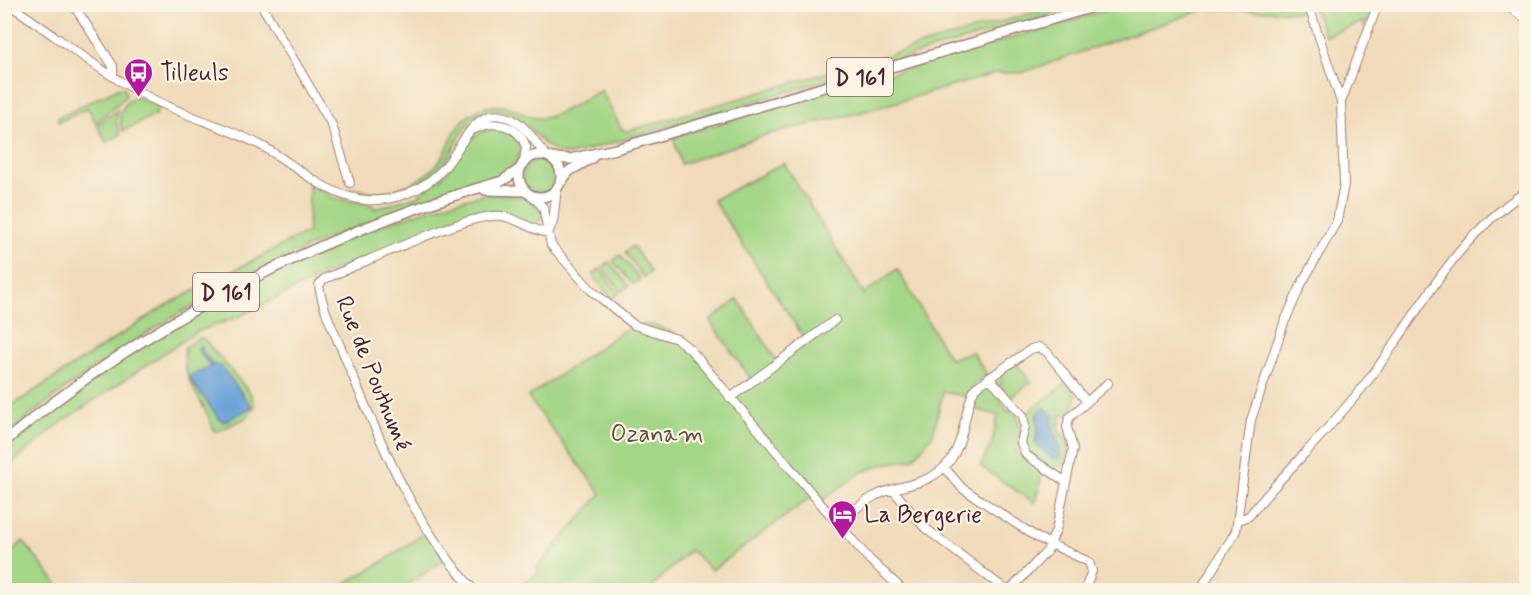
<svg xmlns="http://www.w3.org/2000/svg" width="1531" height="595" font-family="Mynerve,sans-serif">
  <rect width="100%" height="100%" fill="#fcf5e5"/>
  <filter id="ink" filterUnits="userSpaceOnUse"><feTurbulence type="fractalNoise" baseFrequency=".0167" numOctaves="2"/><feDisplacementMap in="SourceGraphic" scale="12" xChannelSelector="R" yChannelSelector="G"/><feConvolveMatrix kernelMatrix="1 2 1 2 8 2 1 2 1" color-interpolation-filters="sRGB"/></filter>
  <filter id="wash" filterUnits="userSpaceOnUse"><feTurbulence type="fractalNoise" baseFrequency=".008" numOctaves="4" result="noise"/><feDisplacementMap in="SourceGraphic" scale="24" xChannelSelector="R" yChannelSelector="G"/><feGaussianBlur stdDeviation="1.35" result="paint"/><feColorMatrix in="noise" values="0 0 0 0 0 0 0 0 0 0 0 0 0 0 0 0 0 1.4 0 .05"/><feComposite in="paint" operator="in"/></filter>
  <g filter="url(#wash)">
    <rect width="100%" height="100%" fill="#f1dbba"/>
    <path fill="#a4d787" stroke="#777b59" stroke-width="1.5" d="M1059 5H1084L570 155C532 153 529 103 489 112 464 118 460 140 447 159 425 191 384 201 348 193L351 189C363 189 376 194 388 192 407 189 432 174 442 158 453 139 455 121 477 111 513 95 520 121 543 118 559 116 586 98 601 90L622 130 628 131Z
      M1303 5 1306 12 1205 9 1021 73H997L866 111 769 134 681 164 673 137 1125 5Z
      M1312 5H1374L1365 27 1363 22 1325 36Z
      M120 87 125 88 126 96 96 123 88 108 59 122 57 118Z
      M135 97 156 105 158 109 156 114 123 131C117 117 121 104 135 97Z
      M118 110 116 121 120 135 106 142 97 125Z
      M499 129 513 134 522 149 510 171 499 178C314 231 154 313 5 436V410L165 306 308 232 309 183 333 198 373 205 374 209 420 195V193C430 187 439 181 447 172 463 152 469 128 499 129Z
      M523 176a17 17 0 1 1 34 0a17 17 0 1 1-34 0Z
      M784 163 864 294 897 269 950 359 972 352 987 374 975 383 968 397 943 392 933 434 913 459 884 464 862 472 822 500 810 498 712 570 690 550 649 590H515L539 573 537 568 601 494 528 397 629 327C675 313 706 364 731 394L751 379 710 321 738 299 776 360 805 339 713 200Z
      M485 194C505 194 538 193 542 218L533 225 498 213 469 217 323 275 238 317 196 332 62 422 5 469V449C137 336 315 234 485 194Z
      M633 246 651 272 643 277 625 252Z
      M620 255 640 279 633 284 613 261Z
      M609 262 629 286 622 291 602 268Z
      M599 269 619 293 612 299 593 275Z
      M203 338 250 393 255 406 246 418 218 431H214C206 401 179 380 185 347L197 339Z
      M1016 363 1031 382 1010 398 1000 386 1001 373Z
      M1066 383 1076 395 1074 407 1059 418 1061 423 1057 425 1061 436 1065 435 1068 446 1065 463 1052 469C1022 449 1024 451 1025 415Z
      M982 387 994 388 1002 398 1001 403 1009 412 1012 409C1025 424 1020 435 1016 452L1043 471 1035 503 980 466 992 443 998 415 973 409 976 393Z
      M426 532 445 559 399 590H334L384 561Z
      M23 541 62 590H5V558Z"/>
    <path fill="#6ba2d9" stroke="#5a6082" stroke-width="1.5" d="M201 345V350L213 365 221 366 252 407 224 422 220 420 190 379V376L211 367 197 349Z
      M1045 407 1053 417C1049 430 1062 443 1060 457L1054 460 1035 443 1038 427 1036 415Z"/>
  </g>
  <g filter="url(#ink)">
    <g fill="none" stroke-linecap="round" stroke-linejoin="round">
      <defs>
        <path id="minor" d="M8 4C53 33 94 68 141 93 179 115 223 125 262 146 295 164 326 197 366 200 394 202 424 190 443 169 464 147 476 97 517 122 530 130 536 146 547 156
          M73 4 113 66V76
          M261 4 332 125 350 183
          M1308 4 1341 102
          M1506 4 1526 19
          M475 129C494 119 519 125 526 147L524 162
          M531 195 543 207 551 245 591 290 634 325 677 339 690 349 819 502 870 560 903 590
          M548 233 553 222 557 188
          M989 377 1023 416 1025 426 1021 443 1026 455 1066 482
          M730 398 835 320
          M944 467 962 488 1038 538 1089 562 1092 571 1085 589
          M893 490 925 528 1006 590
          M1239 520 1249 516C1288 468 1335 425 1372 375 1425 305 1450 243 1526 191
          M838 524C849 515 862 502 875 496 901 483 929 487 949 462 966 440 963 411 975 388L1031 349 1039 347 1047 352 1087 402
          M474 590C415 527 382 446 349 367 339 341 323 313 319 285L324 279C360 265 469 212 501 216 517 218 531 230 548 233
          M1010 590 1047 551 1056 530 1073 449 1067 427 1069 418 1108 383
          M1200 590 1236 531 1251 420 1284 323 1302 283 1337 221 1344 184 1341 102 1378 4"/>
        <path id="major" d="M519 176a21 21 0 1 1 42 0a21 21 0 1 1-42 0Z
          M551 158 570 159 616 149 1103 4
          M561 182 569 171 592 158
          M485 190 526 191
          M4 442C149 320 321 233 502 181L520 169"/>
      </defs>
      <use href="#minor" stroke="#9e7d72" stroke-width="10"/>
      <use href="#major" stroke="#9e7d72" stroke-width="12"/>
      <use href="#minor" stroke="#fff" stroke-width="8"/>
      <use href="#major" stroke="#fff" stroke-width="9"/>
    </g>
  </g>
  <defs>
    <symbol id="bus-pin" viewBox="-11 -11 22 30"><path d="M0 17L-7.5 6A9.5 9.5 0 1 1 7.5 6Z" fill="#b5179e" stroke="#fcf5e5"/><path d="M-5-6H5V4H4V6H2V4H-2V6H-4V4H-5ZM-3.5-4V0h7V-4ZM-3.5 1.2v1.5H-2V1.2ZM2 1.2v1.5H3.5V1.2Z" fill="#fff"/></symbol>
    <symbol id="hotel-pin" viewBox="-11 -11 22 30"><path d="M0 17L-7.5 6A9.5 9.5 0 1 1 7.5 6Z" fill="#b5179e" stroke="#fcf5e5"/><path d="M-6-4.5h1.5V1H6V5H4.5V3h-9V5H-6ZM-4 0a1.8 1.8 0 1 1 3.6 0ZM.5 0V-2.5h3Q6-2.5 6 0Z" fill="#fff"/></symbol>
  </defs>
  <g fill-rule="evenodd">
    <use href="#bus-pin" x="122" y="56" width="33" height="45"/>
    <use href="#hotel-pin" x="826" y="498" width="33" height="45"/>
  </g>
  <g text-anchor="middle" stroke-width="4.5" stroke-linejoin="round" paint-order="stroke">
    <g fill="#fcf5e5" stroke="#7f5f63" stroke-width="1.5">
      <rect x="827" y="58" width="66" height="38" rx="4.5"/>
      <rect x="193" y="273" width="66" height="38" rx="4.5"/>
    </g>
    <g font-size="22" font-weight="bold" fill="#4a1f2b">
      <text x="860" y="85">D 161</text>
      <text x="226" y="300">D 161</text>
    </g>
    <g font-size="24" fill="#4a1f2b" stroke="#fcf5e5" text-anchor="start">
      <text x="160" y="80">Tilleuls</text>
      <text x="864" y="522">La Bergerie</text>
    </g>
    <g font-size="24" fill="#4a1f2b" stroke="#fcf5e5">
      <text transform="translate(374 373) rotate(68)" y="8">Rue de Pouthumé</text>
    </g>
    <g font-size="24" fill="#604d42" stroke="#fcf5e5">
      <text x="657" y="441">Ozanam</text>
    </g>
  </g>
  <rect width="1531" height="595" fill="none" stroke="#fcf5e5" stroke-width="24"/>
</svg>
